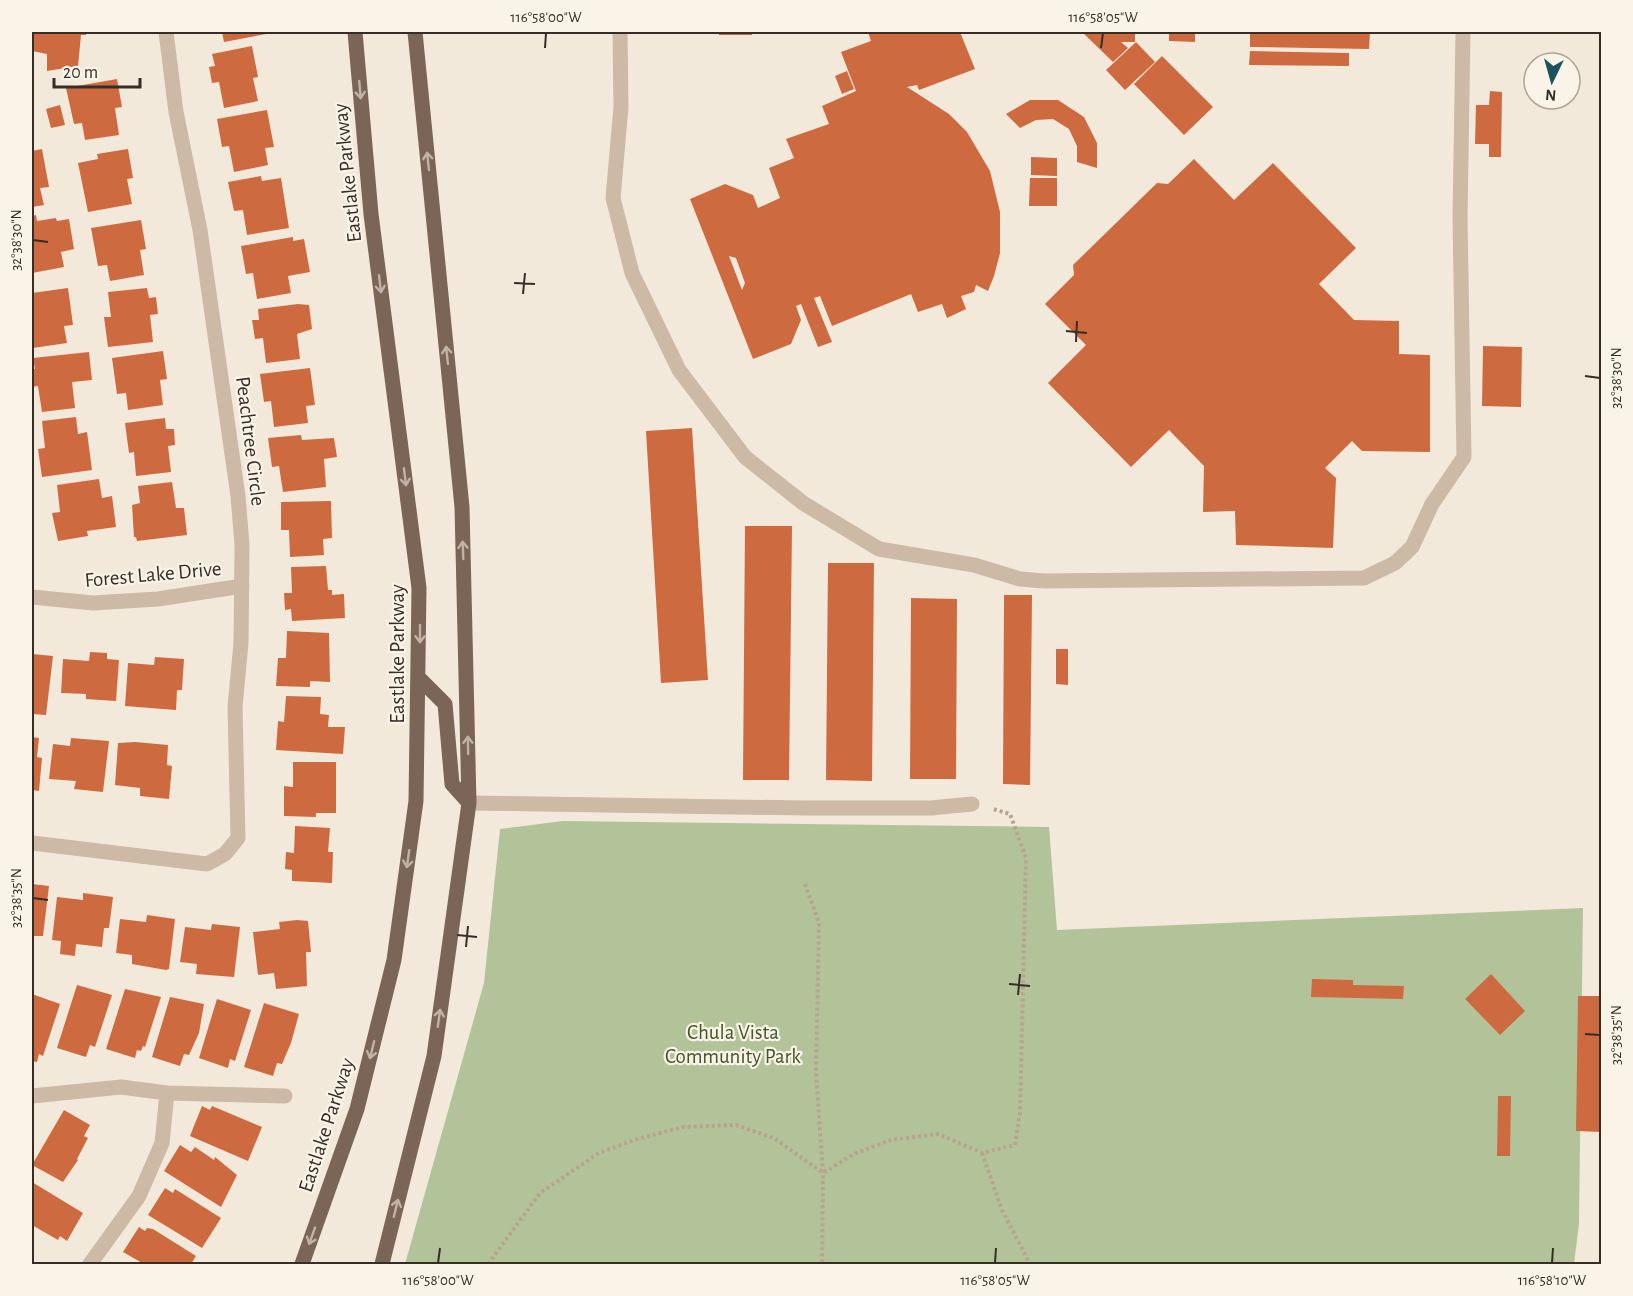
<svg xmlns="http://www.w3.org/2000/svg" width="1633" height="1296" font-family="'Alegreya Sans',sans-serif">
  <rect width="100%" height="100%" fill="#f3e9da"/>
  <path fill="#b2c399" d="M563 821 1049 827 1057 930 1583 908 1579 1224 1574 1264H405L484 983 500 829Z"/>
  <path fill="#cd6a3f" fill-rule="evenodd" d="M32 32H86V35H81L78 66 47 71V54L32 51Z
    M222 32H266V34L224 42Z
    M719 32H752V35H719Z
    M868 32H960L975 69 919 90 917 85 907 87 949 114 967 132 990 171 1000 212V253L994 276 988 291 976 285 974 292 961 296 966 309 947 318 942 304 918 312 911 294 832 326 820 296 814 298 832 342 818 347 801 304 796 306 801 320 791 344 753 359 690 199 725 184 753 195 758 208 780 198 769 168 794 158 786 139 829 124 822 106 856 91 841 52 871 41ZM729 256 736 258 745 283 742 290Z
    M1082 32H1135V42H1121L1128 48 1113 62Z
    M1169 32H1195V42L1169 41Z
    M1250 32H1370L1369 49 1250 47Z
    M1136 42 1155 62 1125 90 1106 70Z
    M252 46 258 77 253 78 258 101 224 108 219 82 212 83 209 67 215 66 212 54Z
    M1250 51 1349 53V66L1249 65Z
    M1162 56 1213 107 1184 135 1134 84Z
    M847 71 854 89 842 94 835 76Z
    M117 79 122 107 115 108 119 135 85 140 82 123 74 124 66 88Z
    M1490 91 1502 92 1501 157H1489V144H1475L1476 105H1489Z
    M1030 100H1058L1084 117 1097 143V168L1077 162V146L1069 129 1053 119 1036 120 1020 128 1006 114Z
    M60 105 65 125 51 128 46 109Z
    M267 110 274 147 265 148 268 165 234 172 229 146 222 147 217 119Z
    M42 149 49 187 40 188 44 205 32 207V151Z
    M128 149 133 178 127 179 132 204 88 212 78 163 98 159 97 154Z
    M1031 157 1057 158V176L1031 175Z
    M1194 159 1234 200 1273 163 1356 248 1319 284 1354 320 1399 321V354L1430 355V452L1362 451 1352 441 1325 468 1336 478 1333 548 1236 545 1235 511 1203 512 1204 466 1169 430 1131 467 1048 383 1086 345 1045 304 1074 275 1073 265 1157 183 1168 184Z
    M261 176 262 181 281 178 289 228 247 235 243 210 234 211 228 182Z
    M1030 178H1057V206H1029Z
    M36 215 37 221 56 218 57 221 69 219 74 249 61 252 64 267 32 273V216Z
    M141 220 146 249 140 250 144 275 110 281 107 265 98 266 91 228Z
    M293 237V241L304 239 310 272 288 276 291 293 257 299 253 273 246 274 241 246Z
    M68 288 73 325 64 326 67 343 33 348 32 293Z
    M147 288 149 298 156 297 158 314 150 315 153 342 108 347 104 317H111L108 292Z
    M298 304 309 305 312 329 297 334 300 359 266 363 263 338 255 339 252 320H259L258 309Z
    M1483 346 1522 347 1521 407 1482 406Z
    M163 351 167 379 160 380 163 405 128 410 126 393 117 394 112 358Z
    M89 352 92 380 72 382 75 408 42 412 38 386 32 387V370L35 369 33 358Z
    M310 368 315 405 306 406 308 423 274 427 271 401 264 402 260 374Z
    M76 417 78 434 87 432 92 470 42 477 38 449 45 448 42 421Z
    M165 418 166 429H174L175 445 168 446 171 472 136 476 134 452 129 453 125 423Z
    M692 428 708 680 661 683 646 431Z
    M301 435 302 440 334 438 337 457 324 459 326 487 283 492 279 466 272 467 268 438Z
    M99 479 102 498 112 496 116 527 87 531 88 536 58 541 52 513 60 512 57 485Z
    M172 482 176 508H184L187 535 137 541 136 537H134L132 505 140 503 138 486Z
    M331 501 332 538 323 539 324 555 290 557 289 530H281V502Z
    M745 526H792L789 780H743Z
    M828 563H874L872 781 826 780Z
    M326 566 328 590H332V595L344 594 345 618 292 621 291 609 285 610 284 593H292L291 567Z
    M1004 595H1032L1030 785 1003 784Z
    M911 598 957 599 956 779H910Z
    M287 631 329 633 330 682 310 681V687L276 686 278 658H286Z
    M1056 649H1068V685L1056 684Z
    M90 652 107 653V659L119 660 116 701 86 699V694L61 693 63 659 89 661Z
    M32 654 53 656 46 715 32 714Z
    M155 657 184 659 182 690H177L176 710 125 706 128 663 154 665Z
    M286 696 321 697 320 714 329 715 328 727H345L343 754 276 750 278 721 284 722Z
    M32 737 39 738 37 757 42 758 39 791 32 790Z
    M71 738 109 741 103 792 74 789 76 781 49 779 53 744 70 746Z
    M135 742 168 745 167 765 172 766 169 799 140 796V788L115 785 118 743Z
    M293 762H336V813H316V817L284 816V786L293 787Z
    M295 826 330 828 328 852H333L332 883 292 881V870L285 869 286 852 294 853Z
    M32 884 49 886 43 936H32Z
    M83 893 113 897 109 928H104L102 947 76 944 75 956 60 954 61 941 52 940 57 897 83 900Z
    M147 915 175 919 169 969 166 970 132 964V955L116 953 120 919 146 922Z
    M297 920 308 921 311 952H306L307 986 276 989 274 973 258 975 253 932 280 929 279 922Z
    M212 924 240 927 234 977 196 974 197 964 180 962 185 927 211 930Z
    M1491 974 1525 1011 1500 1035 1465 999Z
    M1312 979 1353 980V985L1404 986 1403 999 1311 997Z
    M77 985 112 995 95 1047 90 1045 86 1057 57 1048Z
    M125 989 161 997 145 1047 143 1046 141 1051 137 1050 135 1058 106 1049Z
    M32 994 60 1004 43 1056 39 1054 37 1062 32 1061Z
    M1578 996H1602V1132L1576 1131Z
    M170 997 204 1004 199 1033 189 1055 184 1054 180 1066 152 1057Z
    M217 999 251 1010 235 1061 230 1059 228 1068 199 1058Z
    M264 1003 299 1014 291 1043 282 1064 277 1063 273 1076 244 1067Z
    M1498 1096H1511L1510 1156H1497Z
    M202 1106 210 1110 212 1106 262 1127 248 1161 190 1136Z
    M64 1110 90 1125 84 1136 88 1138 77 1159 78 1160 63 1182 32 1165Z
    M180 1145 191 1152 195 1147 214 1160 215 1157 237 1175 221 1207 164 1171Z
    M32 1182 83 1213 67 1241 60 1236 58 1240 32 1225Z
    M165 1188 173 1193 175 1189 221 1218 202 1248 148 1215Z
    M139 1227 145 1231 147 1228 153 1229 196 1256 191 1264H144L123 1252Z"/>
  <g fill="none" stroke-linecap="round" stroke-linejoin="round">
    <path stroke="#b8a390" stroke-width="4" stroke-dasharray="3 3" stroke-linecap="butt" d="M805 884 819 923 816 1071 823 1173 822 1264
      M982 1153 1002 1210 1030 1264
      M488 1264 540 1193 599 1153 634 1140 683 1127 736 1125 774 1138 823 1173 854 1154 891 1140 938 1134 982 1153 1015 1145 1020 1113 1026 858 1010 814 993 809"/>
    <path stroke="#ccb9a6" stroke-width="15" d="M620 32 621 107 613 198 632 273 679 370 745 457 803 503 879 549 974 565 1020 579 1044 581 1364 578 1395 563 1412 547 1432 504 1464 457 1460 218 1463 32
      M32 597 93 603 158 599 242 586
      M469 803 806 808H931L972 804
      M32 843 207 864 225 854 238 838 235 707 241 643 242 545 238 496 200 230 176 112 166 32
      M32 1096 121 1087 167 1093 285 1096
      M90 1264 139 1196 162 1143 167 1093"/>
    <path stroke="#7a6557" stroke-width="15" d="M420 679 445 704 452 784 469 803
      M302 1264 357 1109 394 960 416 801 419 588 371 214 355 32
      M382 1264 434 1056 469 803 462 507 415 32"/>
  </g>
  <defs><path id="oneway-shaft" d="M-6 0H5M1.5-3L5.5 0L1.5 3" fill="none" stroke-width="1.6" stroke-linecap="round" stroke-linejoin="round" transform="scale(1.5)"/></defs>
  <g stroke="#c0b3a6">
    <use href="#oneway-shaft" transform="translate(360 90) rotate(85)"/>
    <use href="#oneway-shaft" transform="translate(428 161) rotate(-96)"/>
    <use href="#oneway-shaft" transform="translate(380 284) rotate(83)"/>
    <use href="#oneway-shaft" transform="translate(447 355) rotate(-96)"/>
    <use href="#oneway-shaft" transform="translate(405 477) rotate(83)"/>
    <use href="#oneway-shaft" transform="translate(463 550) rotate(-92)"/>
    <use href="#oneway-shaft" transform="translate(420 634) rotate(90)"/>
    <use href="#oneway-shaft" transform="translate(468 745) rotate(-91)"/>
    <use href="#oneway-shaft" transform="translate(408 859) rotate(98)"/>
    <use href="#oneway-shaft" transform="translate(439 1018) rotate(-82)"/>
    <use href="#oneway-shaft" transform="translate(372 1050) rotate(104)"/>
    <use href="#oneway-shaft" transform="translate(396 1208) rotate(-76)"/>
    <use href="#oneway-shaft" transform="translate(312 1236) rotate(110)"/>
  </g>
  <path fill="none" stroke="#372d27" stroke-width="2" d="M545 48 546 33M1101 48 1103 33M33 240 48 242M514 283 535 284M523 294 525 273M1066 331 1087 333M1076 342 1077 321M1585 376 1600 378M33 898 48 900M457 935 477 937M466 947 468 926M1009 984 1030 986M1018 995 1020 974M1585 1034 1600 1035M438 1263 440 1248M995 1263 996 1248M1552 1263 1553 1248"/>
  <g text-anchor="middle" stroke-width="4.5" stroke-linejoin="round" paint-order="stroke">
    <g font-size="21" fill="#372d27" stroke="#faf3e7">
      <text transform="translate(347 173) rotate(-96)" y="7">Eastlake Parkway</text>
      <text transform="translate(251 441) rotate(83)" y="7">Peachtree Circle</text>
      <text transform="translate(153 574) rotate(-5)" y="7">Forest Lake Drive</text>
      <text transform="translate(397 654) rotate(-90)" y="7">Eastlake Parkway</text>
      <text transform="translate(326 1125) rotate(-72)" y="7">Eastlake Parkway</text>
    </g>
    <g font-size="21" fill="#445729" stroke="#faf3e7">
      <text x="733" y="1039">Chula Vista<tspan x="733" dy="24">Community Park</tspan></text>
    </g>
  </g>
  <rect width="1633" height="1296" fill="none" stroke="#faf3e7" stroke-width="66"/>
  <g transform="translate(1552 81) rotate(185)"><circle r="28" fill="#faf3e7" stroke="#aca49a" stroke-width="1.5"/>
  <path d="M0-4.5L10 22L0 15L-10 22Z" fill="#1a535b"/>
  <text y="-9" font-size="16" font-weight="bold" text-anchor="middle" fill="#372d27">N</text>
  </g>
  <path d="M54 78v9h86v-9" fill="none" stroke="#372d27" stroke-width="3"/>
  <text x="63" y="78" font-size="18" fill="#372d27" stroke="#faf3e7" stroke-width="4.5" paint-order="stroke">20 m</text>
  <rect x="33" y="33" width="1567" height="1230" fill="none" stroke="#372d27" stroke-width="2"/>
  <g font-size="15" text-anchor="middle" fill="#372d27">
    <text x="546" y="22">116°58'00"W</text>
    <text x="1103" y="22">116°58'05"W</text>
    <text transform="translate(16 240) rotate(-90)" y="5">32°38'30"N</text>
    <text transform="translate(1616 378) rotate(-90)" y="5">32°38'30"N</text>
    <text transform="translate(16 898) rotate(-90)" y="5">32°38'35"N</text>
    <text transform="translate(1616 1035) rotate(-90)" y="5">32°38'35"N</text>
    <text x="438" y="1285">116°58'00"W</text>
    <text x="995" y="1285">116°58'05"W</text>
    <text x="1552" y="1285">116°58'10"W</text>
  </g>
</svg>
